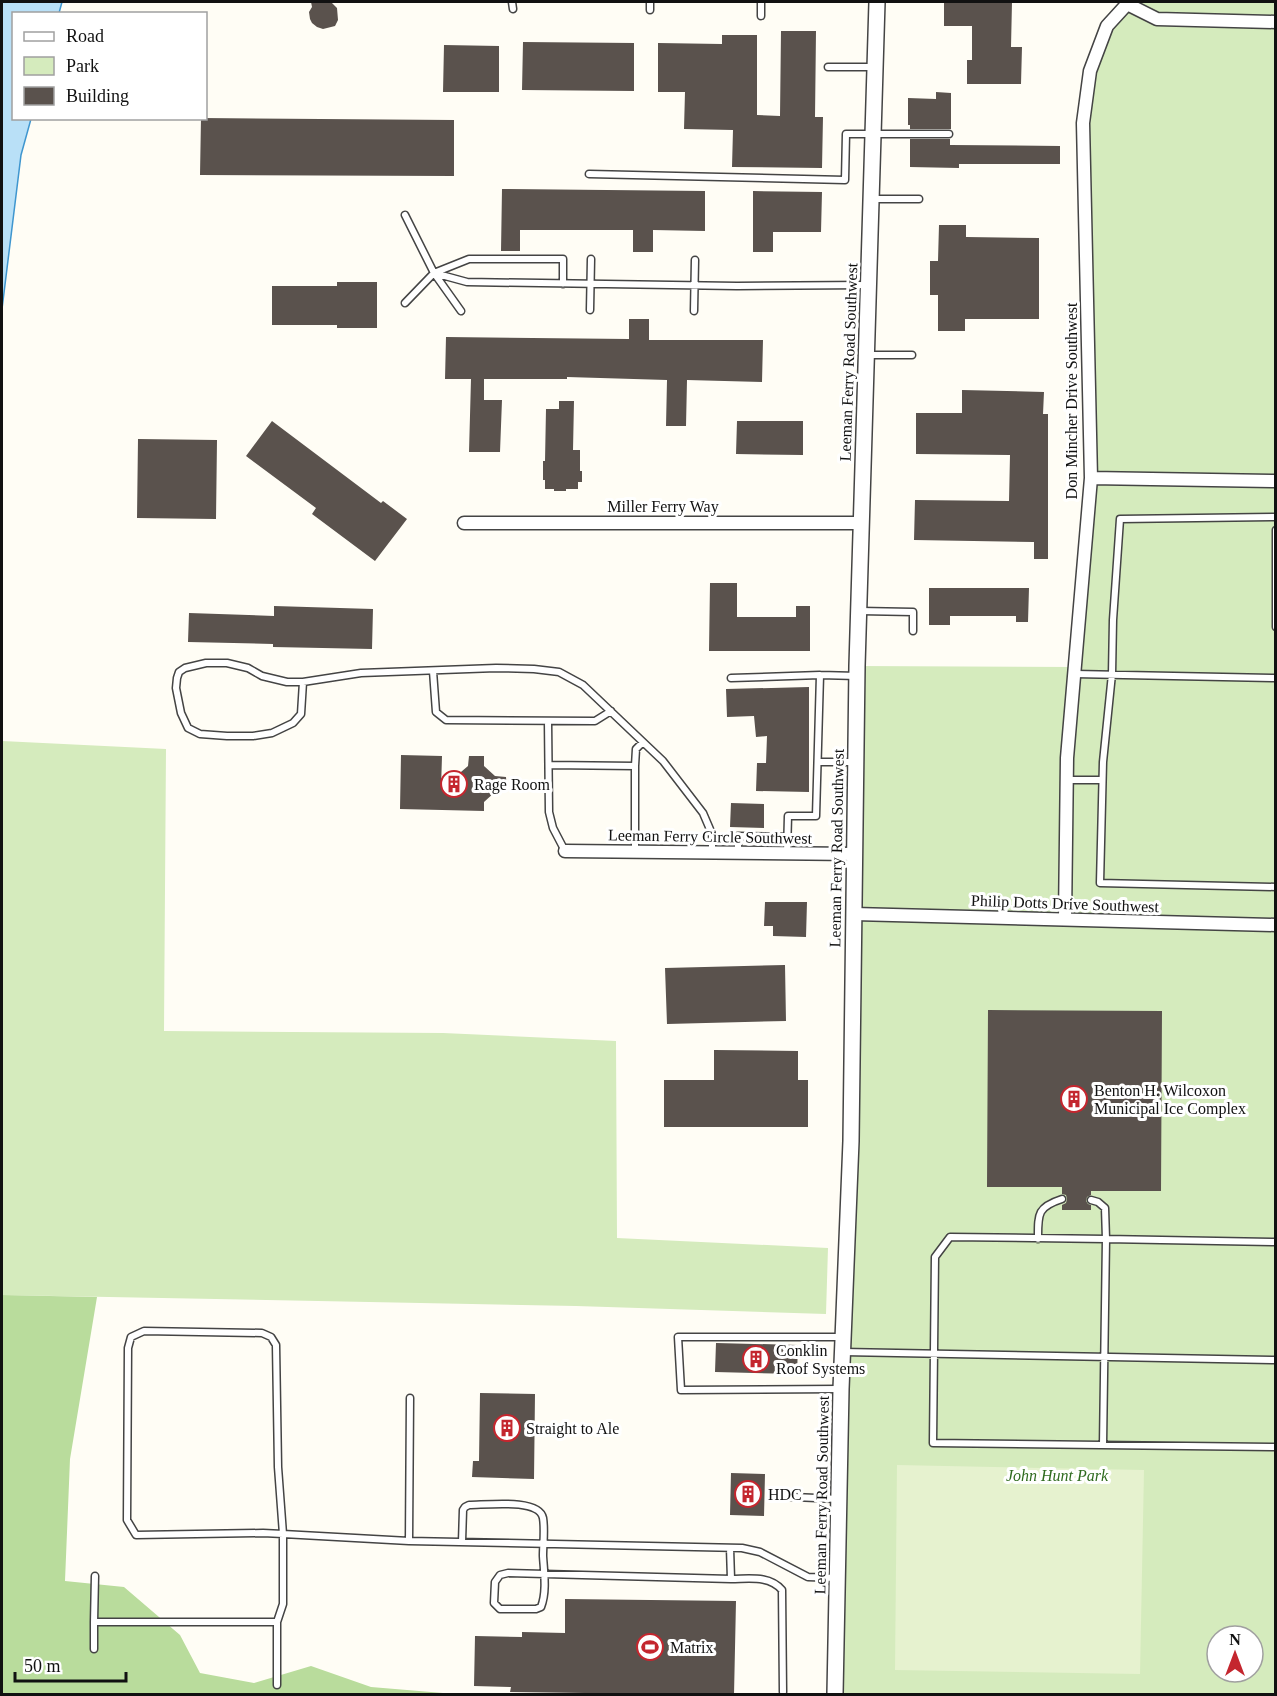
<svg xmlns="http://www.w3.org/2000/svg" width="1277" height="1696" font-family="Georgia,serif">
  <rect width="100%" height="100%" fill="#fffdf5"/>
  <path fill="#d5ebbd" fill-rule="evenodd" d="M1129 2H1275V1694H836L857 666 1076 667 1091 478 1083 123 1107 26ZM1217 1636H1253V1672H1217Z
    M2 741 166 749 164 1031 443 1033 616 1041 617 1238 828 1248 826 1314 576 1306 2 1295Z"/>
  <path fill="#b9dc9c" d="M2 1295 97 1297 70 1459 65 1581 124 1587 180 1635 200 1673 254 1683 311 1666 371 1687 455 1694H2Z"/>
  <path fill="#e6f2cf" d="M897 1465 1144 1470 1140 1674 895 1670Z"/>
  <path fill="#b9e0f7" stroke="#3f96cf" stroke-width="1.5" d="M2 2H62L59 13 14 14V118L31 119 21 155 2 309Z"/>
  <path fill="#5a524d" d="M311 2H331L337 8 338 20 335 26 323 29 317 27 312 23 310 19 309 12 312 7Z
    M944 2H1012L1011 47H1022L1021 84H967V60H972V26H944Z
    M781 31H816L815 117H823L822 168 732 167 733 130 684 129 685 92H658V43L722 44V35H757V115L780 116Z
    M523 42 634 43V91L522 90Z
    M444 45 499 46V92H443Z
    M936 92 951 93V129H910V125H908V98L936 99Z
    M201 118 454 120V176L200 175Z
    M910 139H950V145L1060 146V164H959V168L910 167Z
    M502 189 705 191V231L653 230V252H633V230H520V251H501Z
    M753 191 822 192 821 232H773V252H753Z
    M939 225H966V237L1039 238V319H965V331H938V295H930V261H938Z
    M337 282H377V328H337V325H272V286H337Z
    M629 319H649V340H763L762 382 687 380 686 426H666L667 380 567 377V379H484V400H502L500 452H469L471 379H445L446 337 629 339Z
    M962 390 1044 392 1043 414H1048V559H1034V542L914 540 915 500 1009 501 1010 455 916 454V413H962Z
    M559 401H574L573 450H580V471H582V482H578V489H566V491H554V489H545V480H543V461H545L546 409H559Z
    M272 421 381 503 383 501 407 519 375 561 312 514 316 508 246 456Z
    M737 421H803V455L736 454Z
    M138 439 217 440 216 519 137 518Z
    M710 583H737V617H796V606H810V651H709Z
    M929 588H1029L1028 622H1016V616H950V625H929Z
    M274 606 373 609 372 649 273 647V644L188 642 189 613 274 616Z
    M809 687V792L756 791 757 763H766L767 736 756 737 754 716 727 717 726 689Z
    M401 755 442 756 441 789 468 766 469 756H484V766L495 776 506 777 507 792H495L484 802V811L400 809Z
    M731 803 764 804V828L730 827Z
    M765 902H807L806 937 773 936V926H764Z
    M785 965 786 1021 667 1024 665 968Z
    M988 1010 1162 1011 1161 1191H1091V1195L1087 1197 1086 1201 1088 1204 1091 1205V1210H1062V1205L1066 1203 1067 1199 1066 1195 1062 1194V1187H987Z
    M714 1050 798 1051V1080H808V1127H664V1080H714Z
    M716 1343 798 1345 797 1374 715 1372Z
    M480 1393 535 1394 534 1479 472 1477 473 1461H479Z
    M731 1473 765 1474 764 1516 730 1515Z
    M565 1599 736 1601 734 1695 510 1692 511 1687 474 1686 475 1636 522 1637V1632L565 1633Z"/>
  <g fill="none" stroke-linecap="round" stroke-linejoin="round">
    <defs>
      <path id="service" d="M512 2 513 9
        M650 2V10
        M761 16V2
        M828 67H875
        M589 174 845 180 846 134H949
        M872 199H919
        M405 215 434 273 461 311
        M434 273 467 282 737 286 868 285
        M405 303 434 273 469 259H563V284
        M590 310 591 259
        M694 311 695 260
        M867 355H912
        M1276 517 1120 519 1113 620 1112 674 1103 762 1100 883 1276 887
        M1276 530V627
        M860 611 913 612V631
        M433 671 436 712 446 720 595 721 611 711
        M1075 674 1276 678
        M731 678 820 675 857 676
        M303 682 301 714 293 723 272 733 253 736H227L200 734 188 728 181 713 176 688 177 678 179 672 185 668 206 663H227L248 668 262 676 287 682H303L361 673 496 668 534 669 559 672 583 685 663 761 703 813 712 834V852
        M548 721 549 812 553 828 565 851
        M818 762H855
        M549 765 635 766V852
        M635 766 636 749 643 742
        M1067 780H1102
        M738 853V836L787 837
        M787 853 788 816H816L820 675
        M1091 1200 1098 1202 1105 1208 1106 1239 950 1237 935 1257 933 1443 1276 1447
        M1038 1239C1038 1214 1037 1207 1062 1199
        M843 1352 1276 1360
        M840 1389 681 1390 678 1337H843
        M1103 1445 1106 1239 1276 1242
        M772 1496 838 1499
        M409 1541 410 1398
        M462 1542 463 1510 465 1507 469 1505C486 1505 539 1498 543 1518 545 1530 543 1544 543 1556 544 1572 547 1592 541 1607L536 1609H500L494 1603 495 1582 500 1575 508 1573 731 1579 730 1548
        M95 1576 94 1622H277L283 1604V1534L278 1467 276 1345 271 1337 262 1333 144 1331 131 1337 128 1348 127 1520 136 1535 263 1533 283 1534 409 1541 742 1548 760 1552 808 1577 837 1578
        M731 1579C749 1579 769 1575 782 1590L783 1692
        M277 1622V1685
        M94 1649V1622"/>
      <path id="minor" d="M1127 4 1157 19 1276 22
        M1091 478 1276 481
        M464 523H862
        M565 851 854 854
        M854 914 1276 925
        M1065 919 1067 758 1091 478 1083 123 1090 71 1107 26 1129 2"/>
      <path id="tertiary" d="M835 1694 841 1389 851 1141 857 666 877 2"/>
    </defs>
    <use href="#service" stroke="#444" stroke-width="9"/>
    <use href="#minor" stroke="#444" stroke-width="15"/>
    <use href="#tertiary" stroke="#444" stroke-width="18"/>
    <use href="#service" stroke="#fff" stroke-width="6"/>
    <use href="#minor" stroke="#fff" stroke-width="12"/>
    <use href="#tertiary" stroke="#fff" stroke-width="15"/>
  </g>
  <defs>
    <symbol id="building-ring" viewBox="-11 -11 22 22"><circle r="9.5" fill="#fff" stroke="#c4262e" stroke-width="1.5"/><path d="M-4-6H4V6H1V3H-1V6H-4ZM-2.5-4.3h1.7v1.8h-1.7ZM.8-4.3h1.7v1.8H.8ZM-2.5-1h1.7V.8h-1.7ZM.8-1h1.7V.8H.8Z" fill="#c4262e"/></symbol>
    <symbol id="stadium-ring" viewBox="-11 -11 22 22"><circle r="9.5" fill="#fff" stroke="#c4262e" stroke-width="1.5"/><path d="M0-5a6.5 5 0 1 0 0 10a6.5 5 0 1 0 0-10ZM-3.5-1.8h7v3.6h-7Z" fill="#c4262e"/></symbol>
  </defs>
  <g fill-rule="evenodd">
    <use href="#building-ring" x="439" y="769" width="30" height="30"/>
    <use href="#building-ring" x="1059" y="1084" width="30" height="30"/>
    <use href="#building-ring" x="741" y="1344" width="30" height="30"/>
    <use href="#building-ring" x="492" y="1413" width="30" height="30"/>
    <use href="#building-ring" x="733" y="1479" width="30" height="30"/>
    <use href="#stadium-ring" x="635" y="1632" width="30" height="30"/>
  </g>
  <g text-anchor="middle" stroke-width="6" stroke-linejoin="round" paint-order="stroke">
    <g font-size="16" fill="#111" stroke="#fff">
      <text transform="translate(848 362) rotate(-88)" y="6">Leeman Ferry Road Southwest</text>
      <text transform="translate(1071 401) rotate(-90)" y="6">Don Mincher Drive Southwest</text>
      <text x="663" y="512">Miller Ferry Way</text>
      <text transform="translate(710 836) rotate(1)" y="6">Leeman Ferry Circle Southwest</text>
      <text transform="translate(836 848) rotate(-89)" y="6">Leeman Ferry Road Southwest</text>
      <text transform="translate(1065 903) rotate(2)" y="6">Philip Dotts Drive Southwest</text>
      <text transform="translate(821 1495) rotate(-89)" y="6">Leeman Ferry Road Southwest</text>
    </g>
    <g font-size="16" fill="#111" stroke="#fff" text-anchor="start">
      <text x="474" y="790">Rage Room</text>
      <text x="1094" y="1096">Benton H. Wilcoxon<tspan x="1094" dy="18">Municipal Ice Complex</tspan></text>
      <text x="776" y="1356">Conklin<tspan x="776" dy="18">Roof Systems</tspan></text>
      <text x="526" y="1434">Straight to Ale</text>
      <text x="768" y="1500">HDC</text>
      <text x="670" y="1653">Matrix</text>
    </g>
    <g font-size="16" font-style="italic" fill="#2f6b1f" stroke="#fff">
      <text x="1057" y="1481">John Hunt Park</text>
    </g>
  </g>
  <rect width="1277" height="1696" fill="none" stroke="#111111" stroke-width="6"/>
  <rect x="12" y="12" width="195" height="108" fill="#ffffff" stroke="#a0a0a0" stroke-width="1.5"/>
  <rect x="24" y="32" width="30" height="9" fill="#ffffff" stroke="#a0a0a0" stroke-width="1.5"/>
  <text x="66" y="42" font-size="18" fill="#111111">Road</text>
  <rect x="24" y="57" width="30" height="18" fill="#d5ebbd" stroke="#a0a0a0" stroke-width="1.5"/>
  <text x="66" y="72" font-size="18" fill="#111111">Park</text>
  <rect x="24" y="87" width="30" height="18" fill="#5a524d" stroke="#a0a0a0" stroke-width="1.5"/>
  <text x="66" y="102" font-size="18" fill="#111111">Building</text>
  <g transform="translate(1235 1654)"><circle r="28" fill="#ffffff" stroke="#a0a0a0" stroke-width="1.5"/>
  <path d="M0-4.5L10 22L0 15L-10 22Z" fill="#c4262e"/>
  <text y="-9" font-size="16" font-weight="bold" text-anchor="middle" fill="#111111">N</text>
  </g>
  <path d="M15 1672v9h111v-9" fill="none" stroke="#111111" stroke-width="3"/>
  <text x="24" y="1672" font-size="18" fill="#111111" stroke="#ffffff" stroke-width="4.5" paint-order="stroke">50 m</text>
</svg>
